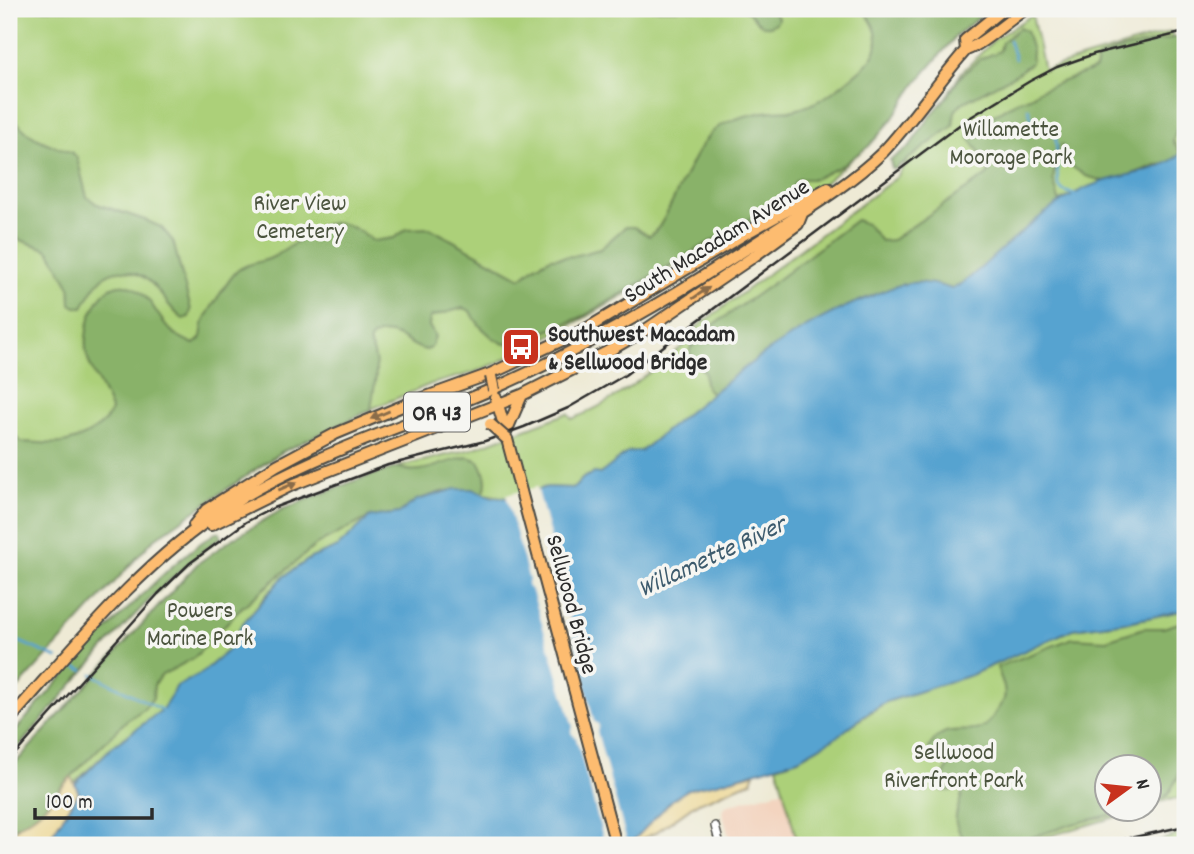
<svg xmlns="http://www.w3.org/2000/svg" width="1194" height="854" font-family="Dekko,sans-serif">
  <rect width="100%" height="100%" fill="#f6f6f2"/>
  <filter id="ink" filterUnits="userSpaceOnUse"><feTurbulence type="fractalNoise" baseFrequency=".0143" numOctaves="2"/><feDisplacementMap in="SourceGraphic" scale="14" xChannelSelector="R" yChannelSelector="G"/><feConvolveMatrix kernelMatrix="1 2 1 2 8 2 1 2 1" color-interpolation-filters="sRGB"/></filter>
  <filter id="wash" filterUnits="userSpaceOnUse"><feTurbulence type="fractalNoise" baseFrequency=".00686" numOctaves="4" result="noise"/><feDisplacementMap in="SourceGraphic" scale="28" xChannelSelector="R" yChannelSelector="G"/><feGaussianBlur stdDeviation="1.57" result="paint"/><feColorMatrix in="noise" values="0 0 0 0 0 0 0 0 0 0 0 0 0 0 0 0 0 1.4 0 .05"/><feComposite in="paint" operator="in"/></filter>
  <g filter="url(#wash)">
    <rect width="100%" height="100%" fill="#eeead5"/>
    <path fill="#f3d4bf" d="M784 790 798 845H731L722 810 727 805Z"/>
    <path fill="#acd079" stroke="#6c7e52" stroke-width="2" d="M9 9H976L958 27 869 144 823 184 745 225 590 315 497 363 472 373 431 384 335 424 281 453 152 539 9 690Z
      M1032 15 1044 70 1171 32 1176 51 1185 65V150L1168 164 1078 192 752 362 641 451 628 452 600 475 594 473 583 478 574 488 547 487 510 498 483 494 370 517 338 547 311 558 293 570 267 594 240 627 237 638 228 650 202 673 177 686 162 710 112 747 9 845V776L398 467 472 449 568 413 572 419C616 402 651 371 688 342L692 344 690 349 693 361 705 372 713 393 697 327 897 177 961 73 995 39Z
      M1185 610V798L1166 800 1149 806 1148 766H1106V808L1143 809 1018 845H798L777 766 798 759 818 748 886 702 971 675 1073 629 1133 621Z
      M1185 832V845H1148Z"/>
    <path fill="#89b269" stroke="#5a6e4a" stroke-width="2" d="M744 9H772L778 18 777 22C761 35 755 15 744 9Z
      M860 9H989L956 36 917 82 891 121 869 146 843 165 814 179H800L795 182 792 194 584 316 521 342 504 344 493 338 480 326 469 310 463 308 430 317 429 326 435 336 431 348 427 350C415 349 408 340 397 336 390 333 377 331 371 339 367 345 373 349 374 354 379 372 373 392 371 410L279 453 153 540 9 698V428L21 442C34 442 48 445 61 443 78 441 107 427 111 410 105 391 92 375 87 356 80 330 101 268 136 289 153 299 159 322 174 333 180 338 187 341 194 344 205 338 200 331 204 321 208 312 229 279 236 272 245 263 260 263 271 258 313 237 324 201 373 241L394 238 407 229 430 228 521 278 537 265 551 258 574 256 600 249 625 227H634L649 236C667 230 690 147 717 128 733 118 754 113 773 111 780 110 787 111 794 110 819 104 835 91 854 75 865 66 877 57 877 41 877 29 870 16 860 9Z
      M1019 28 1026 31 1032 51 1031 63 1015 75 962 103 955 111 953 126 895 169H892L890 160 909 147 932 114 948 96 960 77 980 59 1000 51 1002 42Z
      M1185 35V120L1176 131 1173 141 1181 154 1168 164 1156 165 1120 179 1103 181 1086 176 1068 164 1062 145 1059 147 1053 179 1060 203 964 282 952 289C936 284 921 280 904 284 894 286 884 292 874 295 814 318 763 353 713 393 704 389 704 381 705 372L690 354V349L701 334 777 280 856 220 867 224 881 241 892 240 987 175 989 172C985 157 976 148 968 137 974 126 1011 103 1024 99 1031 96 1033 97 1038 91L1095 69 1098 58 1115 51Z
      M9 107C20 137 45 142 73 153L77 158 87 197 97 204 145 220 161 227 173 241 191 310 189 317 183 319C169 309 162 293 150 282 145 277 137 274 131 272 104 265 94 287 83 307H76L71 304 70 287 50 252 46 249 9 236Z
      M468 457 479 461C485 471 489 483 483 494L472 489 444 491 417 500 399 513 370 517 316 545 240 609 194 658 162 675 154 685 153 698 144 709 126 721 62 786 43 809 30 819 17 826 9 835V770L197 564 229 541 283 509 354 481 398 467C421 478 444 460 468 457Z
      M217 532 220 533 221 537C140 598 76 682 9 758V738C51 689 93 642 140 597 164 573 188 550 217 532Z
      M1185 621V756L1177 779 1167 796 1149 804 1148 766H1106V808L1135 809 1073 824 1008 845H969C944 816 961 814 964 782L954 790 943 791 941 781 950 763 930 756 929 748C948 712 977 749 995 713 998 708 1002 704 1004 699 1007 689 1000 677 997 667L1073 638 1106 640 1144 628H1163Z"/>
    <path fill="#eeda9e" stroke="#8c8264" stroke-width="2" d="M755 773 752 781 694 805 655 833 645 837 636 845H629L673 799 689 789Z
      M71 777 79 792 45 845H9V835C18 825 30 820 40 811 52 801 60 788 71 777Z"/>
    <path fill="#57a3d0" stroke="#41677e" stroke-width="2" d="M1185 150V610L1133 621 1073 629 971 675 886 702 866 714 838 736 798 759 717 783 689 789 673 799 629 845H45L79 793 75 784 112 747 162 710 177 686 202 673 228 650 237 638 240 627 283 577 311 558 338 547 370 517 399 513 417 500 455 489H472L492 497 509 498 547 487 574 488 583 478 594 473 600 474 628 452 641 451C713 393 782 329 870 297 881 292 893 286 905 284 921 280 937 284 952 289L958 286C971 278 983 266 995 255 1026 228 1061 195 1101 182 1130 173 1163 172 1185 150Z"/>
    <path fill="#eeead5" d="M537 487 560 572 564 576 562 583 588 697 594 721 599 725 597 732 628 845H605L576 738 571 733 573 727 566 703 532 591 527 586 529 580 506 495Z"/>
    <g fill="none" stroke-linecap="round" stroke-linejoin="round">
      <path stroke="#57a3d0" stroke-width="2.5" d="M1009 40 1015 59
        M1028 108 1032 120 1050 126 1056 139 1058 184 1062 190 1075 195
        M9 637 57 658
        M66 662 83 670
        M92 674 162 710"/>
    </g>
  </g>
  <g filter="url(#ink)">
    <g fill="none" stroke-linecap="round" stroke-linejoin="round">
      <defs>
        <path id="minor" d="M715 826 720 845"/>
        <path id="primary" d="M966 50 965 40 1003 9
          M496 398 506 432
          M506 432 522 395
          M507 439 616 845
          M194 525 206 510 277 465 335 434 412 402 490 374 586 329 750 231 828 188
          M211 525 292 485 522 395 605 353 647 329 753 257 798 224 802 214
          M9 720C76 645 141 563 226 508 308 454 407 427 497 387 595 344 688 288 777 229 813 206 852 182 883 152 913 120 937 83 966 50 982 45 1009 19 1026 9"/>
      </defs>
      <use href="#minor" stroke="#484844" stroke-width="10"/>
      <use href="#primary" stroke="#484844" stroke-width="14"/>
      <use href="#minor" stroke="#fff" stroke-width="7"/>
      <use href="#primary" stroke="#fdbc70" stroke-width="10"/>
      <path stroke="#2b2b2b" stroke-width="2.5" d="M9 761 158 594 190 563 246 522 273 508 388 465 485 441 524 427 568 408 625 375 966 120 1030 81 1057 67 1094 54 1185 32
        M1098 845 1185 826"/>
      <defs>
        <path id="primary-bridge" d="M491 376 494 390
          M490 424 507 439"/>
      </defs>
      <use href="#primary-bridge" stroke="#484844" stroke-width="14" stroke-linecap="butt"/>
      <use href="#primary-bridge" stroke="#fdbc70" stroke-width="10"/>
    </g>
    <defs><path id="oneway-solid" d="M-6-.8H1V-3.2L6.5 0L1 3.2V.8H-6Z" transform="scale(1.75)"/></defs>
    <g fill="#8a6c4a">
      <use href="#oneway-solid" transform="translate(701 293) rotate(-34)"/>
      <use href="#oneway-solid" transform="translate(380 415) rotate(157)"/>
      <use href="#oneway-solid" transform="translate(288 486) rotate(-23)"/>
    </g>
  </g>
  <defs>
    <symbol id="bus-square" viewBox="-11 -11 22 22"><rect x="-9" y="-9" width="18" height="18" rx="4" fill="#c8321e" stroke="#f6f6f2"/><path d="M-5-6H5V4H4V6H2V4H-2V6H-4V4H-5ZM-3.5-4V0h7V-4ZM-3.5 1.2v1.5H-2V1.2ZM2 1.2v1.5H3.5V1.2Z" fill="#fff"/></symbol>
  </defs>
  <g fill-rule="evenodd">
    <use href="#bus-square" x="499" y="325" width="44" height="44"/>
  </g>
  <g text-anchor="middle" stroke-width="7" stroke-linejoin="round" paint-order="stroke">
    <rect fill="#f6f6f2" stroke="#686867" stroke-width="2" x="404" y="392.5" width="66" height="39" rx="5"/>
    <g font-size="23" font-weight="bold" fill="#2b2b2b">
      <text x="437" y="420">OR 43</text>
    </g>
    <g font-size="24" fill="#4b543e" stroke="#f6f6f2">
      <text x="1011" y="136">Willamette<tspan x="1011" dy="28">Moorage Park</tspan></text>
      <text x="300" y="210">River View<tspan x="300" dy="28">Cemetery</tspan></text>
      <text x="200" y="617">Powers<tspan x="200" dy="28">Marine Park</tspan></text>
      <text x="954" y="759">Sellwood<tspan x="954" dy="28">Riverfront Park</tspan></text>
    </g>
    <g font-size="24" fill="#2b2b2b" stroke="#f6f6f2">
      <text transform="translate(716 240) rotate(-32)" y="8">South Macadam Avenue</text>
      <text transform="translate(573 604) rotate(75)" y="8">Sellwood Bridge</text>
    </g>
    <g font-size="24" font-weight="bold" fill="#2b2b2b" stroke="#f6f6f2" text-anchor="start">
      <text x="548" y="341">Southwest Macadam<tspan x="548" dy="28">&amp; Sellwood Bridge</tspan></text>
    </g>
    <g font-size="26" font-style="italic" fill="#3d5b6d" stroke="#f6f6f2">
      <text transform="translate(711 555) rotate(-25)" y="9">Willamette River</text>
    </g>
  </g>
  <rect width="1194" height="854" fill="none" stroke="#f6f6f2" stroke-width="35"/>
  <g transform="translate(1128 788) rotate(75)"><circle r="33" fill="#f6f6f2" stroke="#a5a5a2" stroke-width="2"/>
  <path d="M0-5L12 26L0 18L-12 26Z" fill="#c8321e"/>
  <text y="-10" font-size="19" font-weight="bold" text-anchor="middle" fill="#2b2b2b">N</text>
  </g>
  <path d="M35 808v10h117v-10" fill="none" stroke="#2b2b2b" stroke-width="3.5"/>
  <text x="46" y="808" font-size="21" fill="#2b2b2b" stroke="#f6f6f2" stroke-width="5" paint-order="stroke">100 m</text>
</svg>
